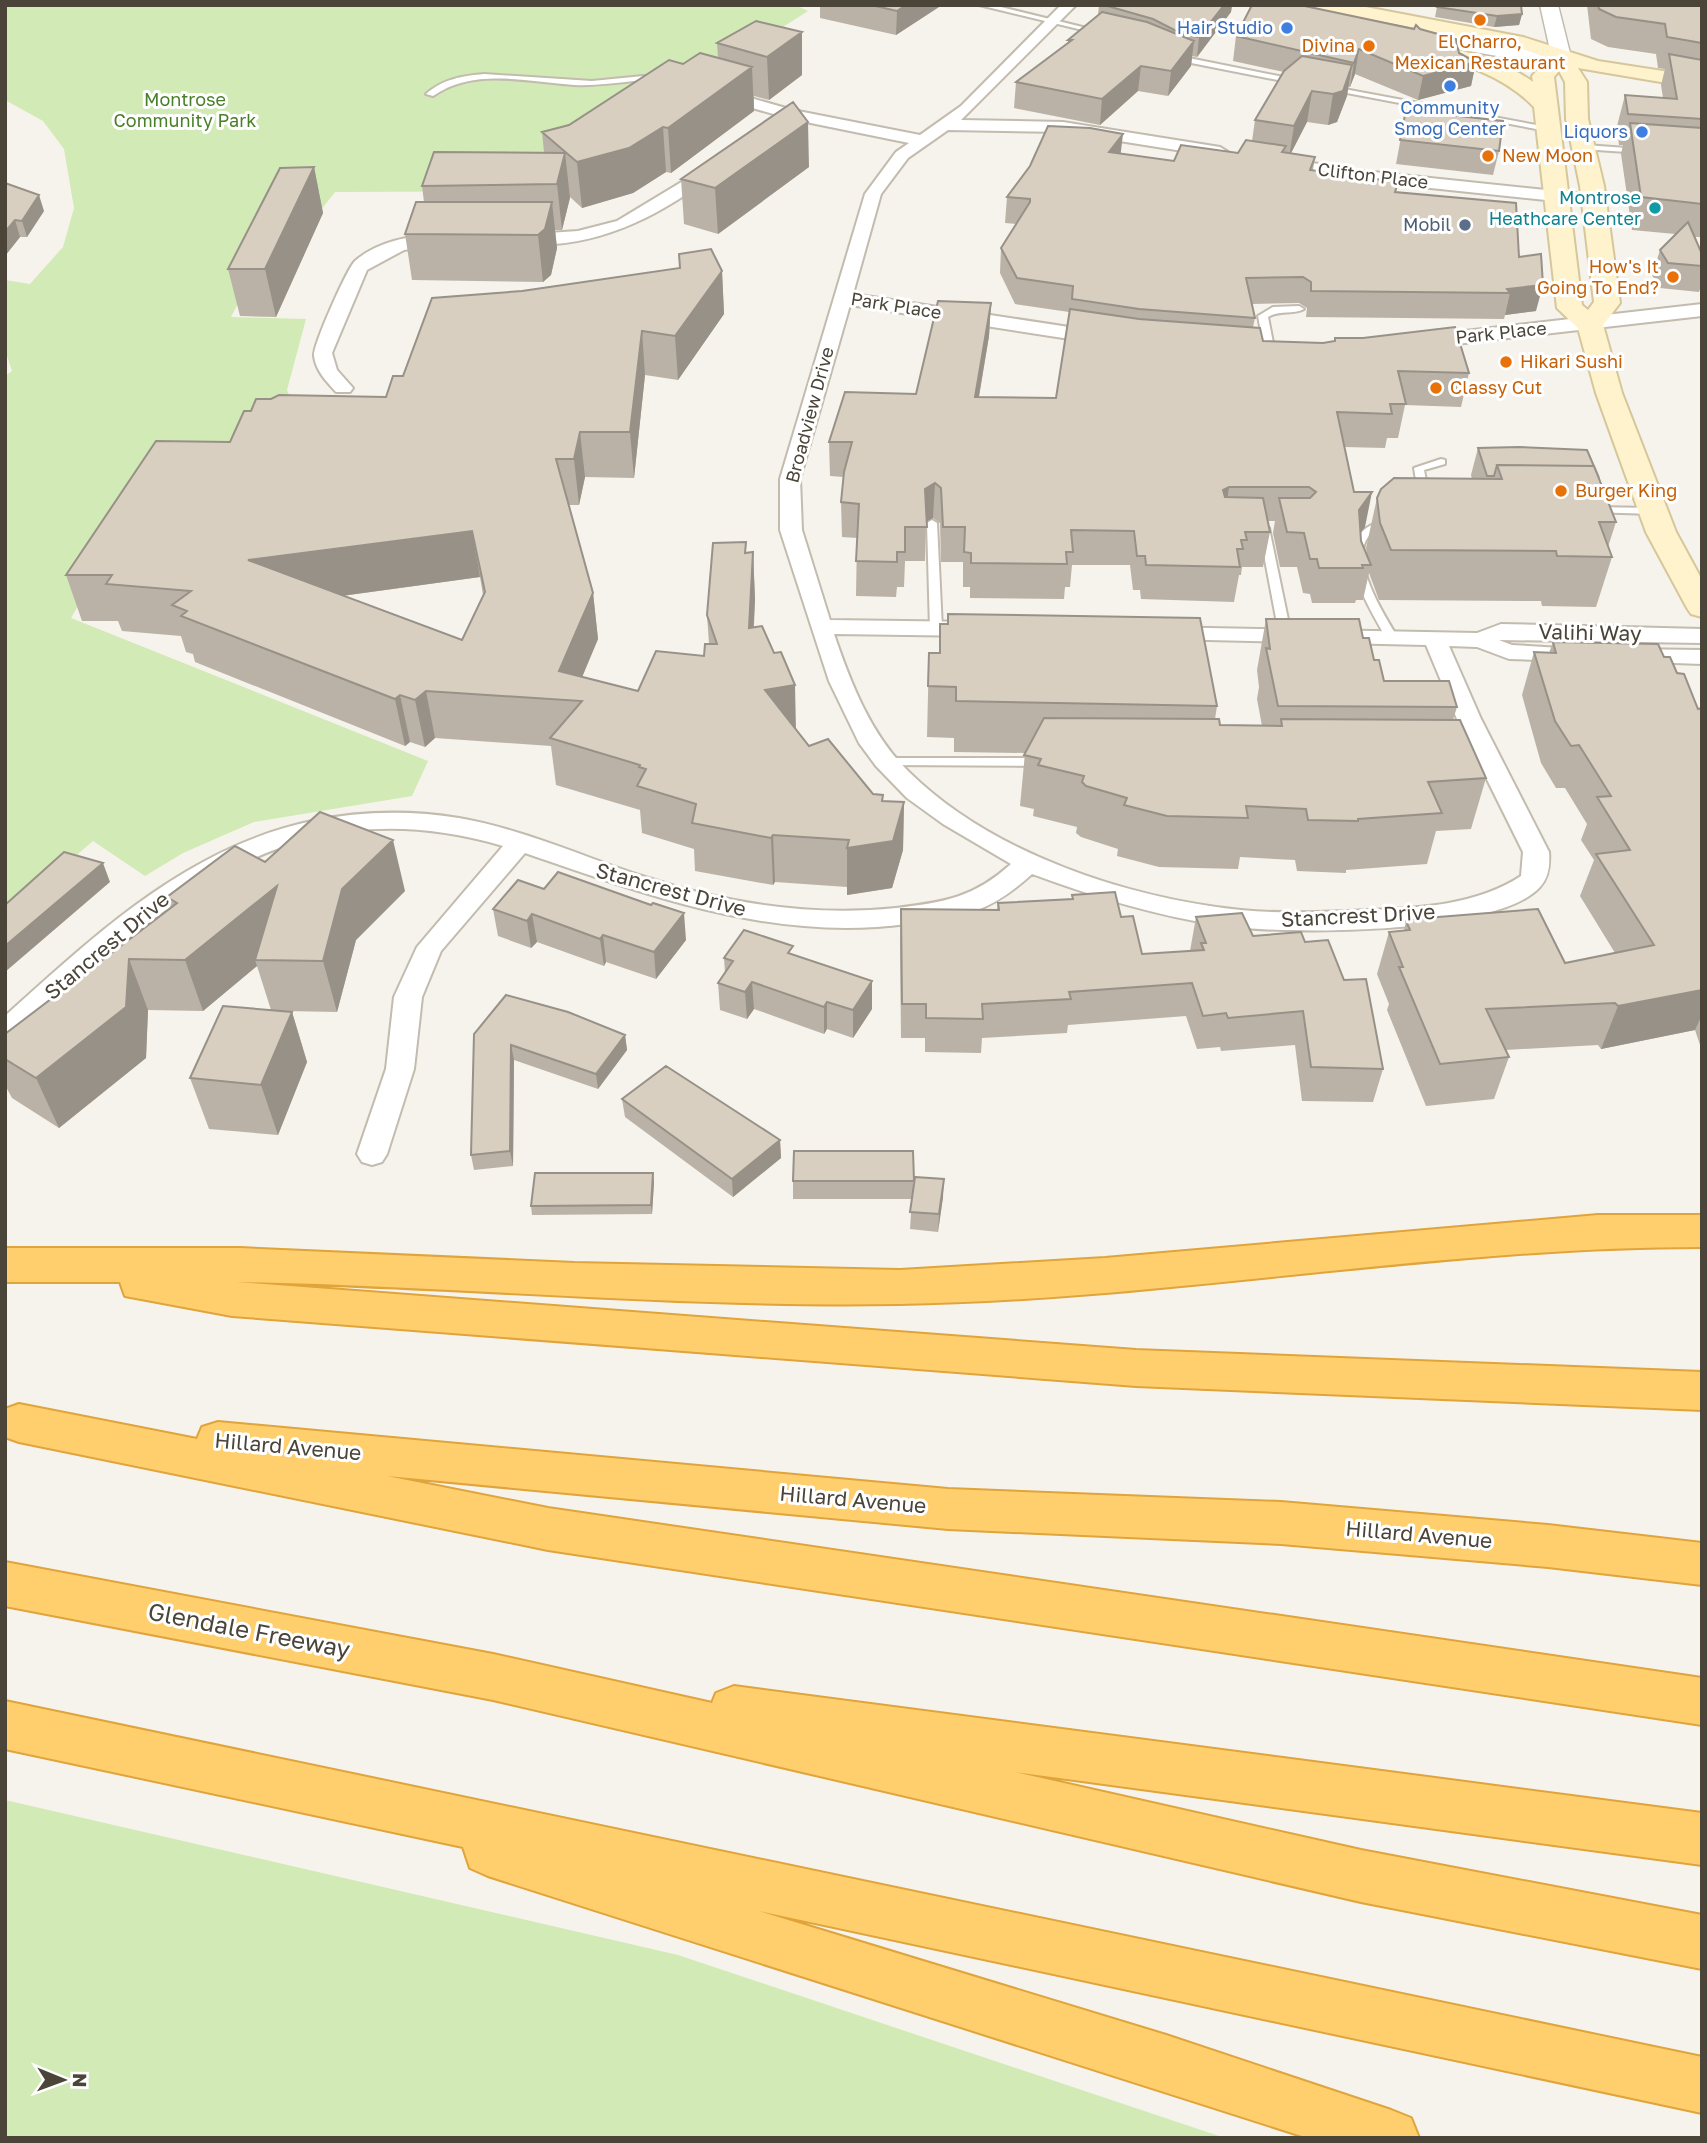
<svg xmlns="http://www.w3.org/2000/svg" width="1707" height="2143" font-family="'Golos Text',sans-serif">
  <rect width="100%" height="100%" fill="#f6f3ec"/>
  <path fill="#d2eab5" d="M5 5H795L808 11 582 155 535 191 335 192 321 210H286L231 317 306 319 287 390 292 402 258 434 145 492 71 618 428 761 412 796 254 822 183 853 145 876 93 841 5 917V376L12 371 7 356 5 280 30 284 63 247 74 208 64 149 43 121 5 100Z
    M5 1800 678 1955 1225 2138H5Z"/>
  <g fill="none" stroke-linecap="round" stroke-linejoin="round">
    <defs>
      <path id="service" d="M979 5H993L1103 32 1099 34Z
        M1174 55 1298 80 1302 82 1298 84 1171 59 1170 57Z
        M484 74 592 81 643 76 665 79C657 83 643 80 634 81 614 83 595 86 574 85 527 82 474 67 433 96L426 94C443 79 462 76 484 74Z
        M1328 86 1547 127 1551 129 1547 131 1331 90H1328Z
        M1585 145 1641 149 1645 151 1641 153 1582 149 1581 147Z
        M1273 307 1299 306 1304 309C1293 315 1279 310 1268 317L1275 353 1270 356 1265 353 1258 316Z
        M1441 459 1445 460V464L1424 470 1427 486 1432 494 1427 497 1423 496 1417 486 1414 468Z
        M1593 507 1653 508 1658 511 1653 514 1589 512 1588 510Z
        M932 520 937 523 942 629 936 632 930 629 927 523Z
        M1376 523 1381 526C1378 530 1372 533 1368 537 1350 561 1384 615 1397 636L1391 639 1385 636C1369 607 1327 542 1376 523Z
        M1264 525 1269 528 1291 634 1285 637 1279 634 1259 528Z
        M885 758H1041L1047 762 1041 766 881 765 879 762 881 759Z"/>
      <path id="minor" d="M1061 5H1076L961 120 1063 122 1220 147 1228 152 1220 157 1063 132 948 130 908 158 881 194 853 294 1102 332 1111 338 1102 344 850 305 800 479 802 530 830 620 978 622 989 629 978 636 834 634C851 684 871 735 909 772 992 854 1128 898 1241 910 1283 914 1326 912 1368 910 1420 908 1477 905 1521 876L1523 852 1457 719 1426 645 1165 639 1157 637 1154 632 1157 627 1477 633 1501 624 1702 629V643L1499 640 1512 645 1578 649 1581 654 1570 661 1509 659 1477 647 1449 646 1481 719 1549 852C1550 865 1549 877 1540 887 1496 936 1280 935 1217 925 1154 915 1091 896 1032 874 989 913 963 917 907 924 772 942 651 896 525 853L441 951 422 997 414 1069 387 1154 382 1162 372 1165 362 1162 357 1154 386 1069 394 997 417 947 503 846C287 783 162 904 15 1039L5 1042V1016C96 934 188 847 312 821 360 811 410 810 459 818 522 829 581 856 642 876 724 903 810 917 896 908 945 902 973 898 1011 864L943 824 907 798 876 766 859 743 829 681 780 530V479L865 194 896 152 909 143 791 119 710 96 708 93 716 88 793 110 920 135 961 106Z
        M1277 157 1354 170 1594 195 1603 200 1594 205 1354 180 1271 166V158Z
        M713 163 721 168 719 172C663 212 611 243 540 245 530 245 516 248 509 240L518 235 578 231 617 221Z
        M442 234 448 235 451 239 448 243 404 250 367 270 332 353 337 370 353 388 350 392H336C326 381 316 371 314 356 313 345 347 269 355 261 378 241 412 235 442 234Z
        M1702 304V316L1421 348 1412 342 1421 336Z
        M1625 649 1702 650V664L1617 661 1614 656 1617 651Z"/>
      <path id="tertiary" d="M1540 5H1558L1571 57 1568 61 1520 60 1411 41 1402 35 1411 29 1550 50Z"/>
      <path id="secondary" d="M1312 5H1355L1523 37 1598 61 1702 77V89L1578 68 1587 82 1588 119 1604 186 1620 303 1603 325 1622 393 1676 532 1702 580V617L1691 614 1687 608 1646 532 1596 393 1578 328 1557 308 1534 107C1503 75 1462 63 1420 52L1417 48 1427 42C1463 51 1502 59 1533 82L1532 76 1548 58 1519 48 1322 11ZM1559 71 1565 82 1566 119 1580 186 1594 302 1588 310 1582 305 1554 77Z"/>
      <path id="motorway" d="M1598 1215H1702V1247C1434 1247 1168 1300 899 1304 678 1308 457 1286 236 1282L1136 1350 1702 1372V1410L1136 1386 232 1316 125 1296 120 1282H5V1248H240L574 1263 900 1270 1105 1258Z
        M19 1404 197 1439 202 1427 218 1422 948 1489 1281 1502 1548 1525 1702 1543V1585L1548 1567 1281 1544 948 1529 387 1476 548 1508 1702 1678V1725L548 1550 19 1442 5 1437V1409Z
        M5 1562 493 1654 712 1703 716 1693 734 1686 1702 1813V1865L1015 1772 1361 1850 1702 1915V1969L1361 1902 493 1700 5 1606Z
        M5 1701 1702 2057V2113L759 1911 1166 2035 1391 2110 1411 2118 1419 2138H1308L488 1876 470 1868 463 1847 5 1749Z"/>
    </defs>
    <use href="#service" stroke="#c2bbae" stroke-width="4"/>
    <use href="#minor" stroke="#c2bbae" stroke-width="4"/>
    <use href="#tertiary" stroke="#c2bbae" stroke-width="3"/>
    <use href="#secondary" stroke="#d6c79b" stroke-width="4"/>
    <use href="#motorway" stroke="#e0a43c" stroke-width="4"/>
    <use href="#service" fill="#fff" fill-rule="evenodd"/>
    <use href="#minor" fill="#fff" fill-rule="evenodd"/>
    <use href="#tertiary" fill="#fff" fill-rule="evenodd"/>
    <use href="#secondary" fill="#fff3cd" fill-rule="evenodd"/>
    <use href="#motorway" fill="#ffcf6e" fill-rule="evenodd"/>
  </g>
  <path fill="#bab2a6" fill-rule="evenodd" d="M820 5H942L896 35 820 18Z
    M1099 5H1232L1231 12 1197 57 1192 56 1191 66 1168 96 1138 91 1100 125 1014 108 1016 82 1068 43V40L1098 15Z
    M1252 5H1308L1307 7 1420 29 1476 62 1471 86 1418 100 1355 74 1350 87H1348L1347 96 1337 122 1328 125 1307 122 1291 153 1315 157 1313 170 1398 182 1396 192 1519 257 1536 311 1505 315 1504 319 1306 317 1307 308 1299 303 1252 304 1255 318 1253 327 1263 341 1323 343 1334 341 1335 338 1469 373 1461 407 1405 405 1398 438H1387L1385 448 1344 447 1354 492 1365 527 1361 533V541L1367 556 1366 548 1377 498 1472 479 1471 475 1478 448 1616 522 1608 547 1612 557 1596 607 1542 606 1541 601 1379 600 1369 573 1363 600H1356L1355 603H1312L1310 594 1303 593 1297 567H1280L1273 533 1275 521H1267L1270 532 1263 567H1242L1241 575H1239L1234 602 1141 599 1140 590H1133L1130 565H1072L1070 587H1065L1064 599 970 598V587H963V562H941L940 523 933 518 926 522 925 561H905L904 587H897L896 597 856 596 857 538 842 537 841 502 844 477 830 476 829 442 916 394 991 303 989 336 979 397 1056 398 1069 312 1015 304 1000 273 1001 248 1017 224 1005 223 1007 197 1121 154 1174 161 1238 153 1252 141 1255 120 1284 72 1233 61 1236 36Z
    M1587 5H1702V237H1694L1702 254V283L1699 292 1660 288 1652 275 1660 250 1675 234 1632 230 1621 154 1623 145H1619L1617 126 1625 95 1663 98 1661 85 1665 69 1658 68 1656 54 1608 47 1591 39Z
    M1437 7 1522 14 1519 25 1494 27 1435 17Z
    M802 32V75L769 100 754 96V111L671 173 666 172 633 193 582 208 570 197 562 230H555L557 248 551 275 543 282 412 280 405 234 424 202 422 186 544 152 542 132 569 125 683 64 718 58 717 43Z
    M1406 110 1499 151 1493 175 1396 164Z
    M314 167 323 213 276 317 240 316 228 269Z
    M809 167 718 234 684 224 681 179Z
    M5 183 44 211 27 237H20L5 256Z
    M722 271 724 314 678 380 645 375 634 478 585 477 579 505H569L593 593 598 639 582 677 638 691 704 656 709 644 707 615 746 553 753 552 755 599 754 627 796 729 809 746 883 802H904L903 850 892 888 847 895V887L775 882 773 885 695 871 694 849 642 833 640 810 556 785 551 746 435 738 425 747 410 742 405 746 195 662 193 654 186 652 181 636 122 631 118 621H82L66 575 230 442 251 411 386 397 403 376 522 291ZM480 577 483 595 462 640 342 596Z
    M948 614 1217 706 1215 719 1220 725 1262 726 1257 699 1259 687 1257 670 1266 619 1363 638 1384 681 1457 707 1453 720 1486 778 1471 829 1436 831 1427 864 1346 870V873L1297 871 1295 860 1240 857 1238 869 1159 867 1117 856 1118 849 1081 837 1076 833 1077 827 1033 816 1034 809 1020 806 1025 753 954 752V738L927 737 929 653H939L940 624H948Z
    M1553 642 1664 657 1677 673 1698 709 1702 708V1051L1695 1030 1601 1049 1598 1045 1505 1050 1509 1057 1494 1099 1426 1106 1387 1010 1389 1004 1377 974 1389 932 1404 931 1406 921 1565 963 1615 953 1580 896 1594 860 1581 840 1587 824 1565 788H1556L1541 763 1522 695 1534 652 1549 653Z
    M265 862 405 891 356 940 337 1012 285 1011 292 1012 307 1062 278 1135 209 1129 190 1078 271 1010 257 966 203 1011 148 1010 146 1058 59 1128 12 1098 5 1085V1034L171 908 167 897Z
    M518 880 686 940 656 979 606 962 604 966 537 942 531 948 498 936 493 909Z
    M1072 895 1121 917 1142 954 1190 951 1196 917 1253 936 1305 942 1344 980 1383 1069 1373 1102 1302 1101 1295 1045 1221 1051 1220 1047 1197 1049 1186 1016 1068 1025 1067 1033 982 1038 981 1053 925 1052V1038H901L900 943 901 909 997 910 998 903 1072 899Z
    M793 955 872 1009 853 1038 827 1029 824 1034 754 1009 747 1019 720 1010 718 983 725 973 724 958Z
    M474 1034 625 1035 627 1050 598 1089 514 1060 513 1166 474 1170 471 1155Z
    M622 1099 780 1140 781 1158 733 1197 625 1117Z
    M913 1151V1193L943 1197 938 1232 910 1229 912 1199H793V1181Z
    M654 1182 652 1214 532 1215 531 1206Z"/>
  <path fill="#979187" d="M906 5H942L896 35 897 11Z
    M1224 5H1232L1231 12 1197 57 1199 37Z
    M1522 14 1519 25 1494 27 1497 16Z
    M802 32V75L769 100 767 57Z
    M1194 41 1191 66 1168 96 1171 71Z
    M1359 49 1355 74 1350 87 1354 63Z
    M1476 62 1471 86 1418 100 1423 76Z
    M1352 65 1347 96 1337 122 1328 125 1333 94Z
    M1141 66 1138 91 1100 125 1102 99Z
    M752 67 754 111 671 173 668 128Z
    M1312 91 1307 122 1289 157 1294 126Z
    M808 122 809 167 718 234 715 188Z
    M663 127 666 172 633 193 582 208 577 162Z
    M1123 134 1120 159 1109 152Z
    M565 153 570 198 562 230 557 184Z
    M314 167 323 213 276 317 265 269Z
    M39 195 44 211 27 237 22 221Z
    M552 202 557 248 551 275 543 282 538 235Z
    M15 220 20 237 5 256V232Z
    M722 271 724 314 678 380 675 336Z
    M1543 285 1536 311 1505 315 1510 293 1507 289Z
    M991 303 989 336 973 431 975 397Z
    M642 331 645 375 634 478 630 432Z
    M580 432 585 477 579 505 574 459Z
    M935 483 933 518 924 523 925 489Z
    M1229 487 1224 521 1223 490Z
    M1372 492 1365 527 1352 544 1359 510Z
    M472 531 480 577 260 607 248 560Z
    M753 552 755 599 751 675 749 628Z
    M593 593 598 639 572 701 559 671Z
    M795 685 796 732 765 690Z
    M426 691 435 738 425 747 415 700Z
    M400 695 410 742 405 746 395 699Z
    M904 802 903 850 892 888 847 895V848L882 843Z
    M773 835 775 882 773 885 771 838Z
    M393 840 405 891 356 940 337 1012 323 961 342 889Z
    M103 863 110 882 5 972V946Z
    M277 886 255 960 257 966 203 1011 185 960Z
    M684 913 686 940 656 979 654 952Z
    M532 914 537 942 531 948 527 921Z
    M603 935 606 962 604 966 600 939Z
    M129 959 148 1010 146 1058 59 1128 36 1078Z
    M872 981V1009L853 1038V1010Z
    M752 982 754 1009 747 1019 745 992Z
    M1702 990V1015L1695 1030 1601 1049 1618 1006Z
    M827 1002V1029L824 1034V1007Z
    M292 1012 307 1062 278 1135 261 1085Z
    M625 1035 627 1050 598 1089 596 1074Z
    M511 1045 514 1060 513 1166 510 1151Z
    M780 1140 781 1158 733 1197 732 1179Z
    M653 1173 654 1182 652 1214 651 1205Z
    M944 1179 943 1197 938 1232 939 1214Z"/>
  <path fill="#d8cfc1" stroke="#979187" stroke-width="2" fill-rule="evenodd" d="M871 5H906L897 11Z
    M1104 5H1224L1199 37 1184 35 1153 19Z
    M1252 5H1300L1414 29 1416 25 1420 29 1456 39 1459 53 1476 62 1423 76 1359 49 1354 63 1236 36Z
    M1438 5H1521L1522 14 1497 16 1437 7Z
    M1598 5H1702V43L1667 37 1665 24 1616 17 1599 9Z
    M1102 12 1147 22 1194 41 1171 71 1141 66 1102 99 1016 82 1072 40H1068Z
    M756 21 802 32 767 57 717 43Z
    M700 53 752 67 668 128 663 127 629 148 577 162 542 132 569 125 669 60 683 64Z
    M1669 54 1702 60V119L1628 114 1625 95 1677 99Z
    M1302 56 1352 65 1343 91 1333 94 1312 91 1294 126 1255 120 1284 71Z
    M793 102 808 122 715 188 681 179Z
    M1406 110 1503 121 1499 151 1400 140Z
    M1630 123 1702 128V204L1641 197Z
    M1048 126 1090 128 1123 134 1109 152 1174 161 1181 145 1238 153 1246 140 1286 146 1282 152 1315 157 1310 170 1398 182 1395 192 1516 203 1519 257 1541 254 1543 285 1507 289 1510 293 1311 291V282L1303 277 1246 278 1255 318 1139 309 1072 299 1073 286 1017 278 1001 248 1030 202V199L1007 197 1030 166Z
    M434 152 565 153 557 184 422 186Z
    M314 167 265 269H228L280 168Z
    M5 183 39 195 22 221 15 220 5 232Z
    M416 202H552L545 229 538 235 405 234Z
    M1688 222 1702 254V266L1668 263 1660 250Z
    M711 249 722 271 675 336 642 331 630 432H580L574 459H556L593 593 559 671 638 691 656 651 704 656 705 644H717L707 615 713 543 746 542 745 553 753 552 749 628 762 626 774 653 781 652 795 685 765 690 809 746 828 739 873 794 883 795 882 801 904 802 893 841 847 848 849 840 773 835 771 838 692 823 696 804 637 786 646 769 639 767 640 765 550 738 582 701 426 691 415 700 400 695 395 699 181 616 187 611 172 605 191 591 106 584 112 575H66L156 441 230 442 244 411H251L256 399H271L279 395 386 397 393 376H403L432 298 522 291 680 268 679 254ZM472 531 485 592 462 640 248 560Z
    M938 301 991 303 975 397 1056 398 1070 309 1139 319 1260 328 1263 341 1323 343 1335 341V338H1363L1455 327 1469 373 1398 371 1406 404H1390L1392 414 1337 412 1354 492H1372L1359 510 1361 541 1371 565H1362L1363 568H1319L1317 559H1310L1304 533 1287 532 1279 498H1310L1316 492 1309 487H1229L1223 490 1225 497 1263 498 1270 532H1245L1247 540H1241L1243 549H1237L1240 567 1146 565 1145 556H1137L1134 531 1071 530 1073 552H1066L1067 564 971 563V553L964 552 965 527H943L941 488 935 483 925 489 927 527H905V552H897V562L856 561 859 504 841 502 844 472 852 442H829L845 392 916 394Z
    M1519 447 1587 450 1599 478 1594 466 1497 465 1494 476H1487L1478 448Z
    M1497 465 1594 466 1616 522H1599L1612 557 1557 556 1556 551 1391 550 1380 523 1377 498 1381 489 1394 478 1502 479Z
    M948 614 1200 618 1217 706 956 701V687L928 686 929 653H940V624H948Z
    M1266 619H1359L1363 638H1369L1374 660H1379L1384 681H1449L1457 707 1278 706 1266 648 1270 649Z
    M1553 642 1658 644 1664 657H1670L1677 673 1684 674 1698 709 1702 708V990L1618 1006 1615 1003 1486 1009 1509 1057 1440 1064 1399 967H1403L1389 932 1410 930 1406 921 1413 919 1538 909 1565 963 1654 945 1596 854 1630 850 1597 797 1611 796 1579 745 1571 746 1555 721 1534 652 1556 653Z
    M1044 718 1219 719 1220 725 1282 726 1281 719 1460 720 1486 778 1428 782 1442 813 1358 819V821L1308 820 1306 809 1246 806 1248 818 1167 816 1124 805 1127 798 1086 786 1082 782 1084 776 1038 765 1041 759 1024 755Z
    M320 812 393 840 342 889 323 961 255 960 277 886 185 960 129 959 126 1007 36 1078 5 1059V1034L177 903 167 897 235 846 265 862Z
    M64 852 103 863 5 946V905Z
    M558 872 651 905 653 903 684 913 654 952 603 935 600 939 532 914 527 921 493 909 518 880 544 889Z
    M1115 892 1121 917 1133 916 1142 954 1204 950 1201 943H1206L1196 917 1242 913 1253 936 1301 932 1305 942 1328 940 1344 980 1366 979 1383 1069 1311 1067 1303 1011 1228 1018 1226 1013 1203 1016 1192 983 1069 992 1071 999 982 1004 983 1019 926 1018V1004H902L901 909 999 910 998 903 1073 899 1072 895Z
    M744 930 793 946 788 953 872 981 853 1010 827 1002 824 1007 752 982 745 992 718 983 733 961 724 958Z
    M506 995 568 1012 625 1035 596 1074 511 1045 510 1151 471 1155 474 1034Z
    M223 1006 292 1012 261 1085 190 1078Z
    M666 1066 780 1140 732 1179 622 1099Z
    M794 1151H913L914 1181H793Z
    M535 1173H653L651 1205 531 1206Z
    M915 1177 944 1179 939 1214 910 1212Z"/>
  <g fill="#e8710a" stroke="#fff" stroke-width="2.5">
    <circle cx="1480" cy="20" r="7"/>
    <circle cx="1369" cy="46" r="7"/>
    <circle cx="1488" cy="156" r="7"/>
    <circle cx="1673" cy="277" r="7"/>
    <circle cx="1506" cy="362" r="7"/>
    <circle cx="1436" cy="388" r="7"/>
    <circle cx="1561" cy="491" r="7"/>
  </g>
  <g fill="#3f7fe0" stroke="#fff" stroke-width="2.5">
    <circle cx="1287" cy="28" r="7"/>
    <circle cx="1450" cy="86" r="7"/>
    <circle cx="1642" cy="132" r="7"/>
  </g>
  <circle fill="#0f9aa8" stroke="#fff" stroke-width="2.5" cx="1655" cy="208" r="7"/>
  <circle fill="#5c6f8a" stroke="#fff" stroke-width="2.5" cx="1465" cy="225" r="7"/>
  <g text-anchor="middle" stroke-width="6" stroke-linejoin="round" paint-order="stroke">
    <g font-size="18" fill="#366cbe" stroke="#fff" text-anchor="end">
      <text x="1273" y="34">Hair Studio</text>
      <text x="1450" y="114" text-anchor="middle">Community<tspan x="1450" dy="21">Smog Center</tspan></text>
      <text x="1628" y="138">Liquors</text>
    </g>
    <g font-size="18" fill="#c56008" stroke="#fff" text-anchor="start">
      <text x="1480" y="48" text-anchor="middle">El Charro,<tspan x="1480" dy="21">Mexican Restaurant</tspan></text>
      <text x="1355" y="52" text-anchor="end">Divina</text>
      <text x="1502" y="162">New Moon</text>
      <text x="1659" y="273" text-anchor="end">How's It<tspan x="1659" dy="21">Going To End?</tspan></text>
      <text x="1520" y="368">Hikari Sushi</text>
      <text x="1450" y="394">Classy Cut</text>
      <text x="1575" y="497">Burger King</text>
    </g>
    <g font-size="18" fill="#4a7f2a" stroke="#fff">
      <text x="185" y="106">Montrose<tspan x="185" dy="21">Community Park</tspan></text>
    </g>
    <g font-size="18" fill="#4b4439" stroke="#fff">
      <text transform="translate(1373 176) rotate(7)" y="6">Clifton Place</text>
      <text transform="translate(896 306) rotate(9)" y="6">Park Place</text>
      <text transform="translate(1501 333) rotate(-6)" y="6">Park Place</text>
      <text transform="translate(810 415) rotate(-75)" y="6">Broadview Drive</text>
    </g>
    <g font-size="18" fill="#0d838f" stroke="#fff" text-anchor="end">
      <text x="1641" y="204">Montrose<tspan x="1641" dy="21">Heathcare Center</tspan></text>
    </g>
    <g font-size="18" fill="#4e5e75" stroke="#fff" text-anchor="end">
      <text x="1451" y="231">Mobil</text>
    </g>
    <g font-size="21" fill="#4b4439" stroke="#fff">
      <text transform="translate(1590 633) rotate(1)" y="7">Valihi Way</text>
      <text transform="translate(671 890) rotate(15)" y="7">Stancrest Drive</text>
      <text transform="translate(1358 916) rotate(-3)" y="7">Stancrest Drive</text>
      <text transform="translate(107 946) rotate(-40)" y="7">Stancrest Drive</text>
      <text transform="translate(288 1447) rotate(5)" y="7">Hillard Avenue</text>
      <text transform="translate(853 1500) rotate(5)" y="7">Hillard Avenue</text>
      <text transform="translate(1419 1535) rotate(5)" y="7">Hillard Avenue</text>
    </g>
    <g font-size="24" fill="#4b4439" stroke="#fff">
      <text transform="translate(249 1631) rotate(11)" y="8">Glendale Freeway</text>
    </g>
  </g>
  <rect width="1707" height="2143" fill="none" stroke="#4b4439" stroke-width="14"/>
  <g transform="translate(63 2080) rotate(91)" stroke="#ffffff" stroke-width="5" paint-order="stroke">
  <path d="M0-5L12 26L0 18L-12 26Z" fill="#4b4439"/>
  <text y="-10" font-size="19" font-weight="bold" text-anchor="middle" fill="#4b4439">N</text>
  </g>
</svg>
